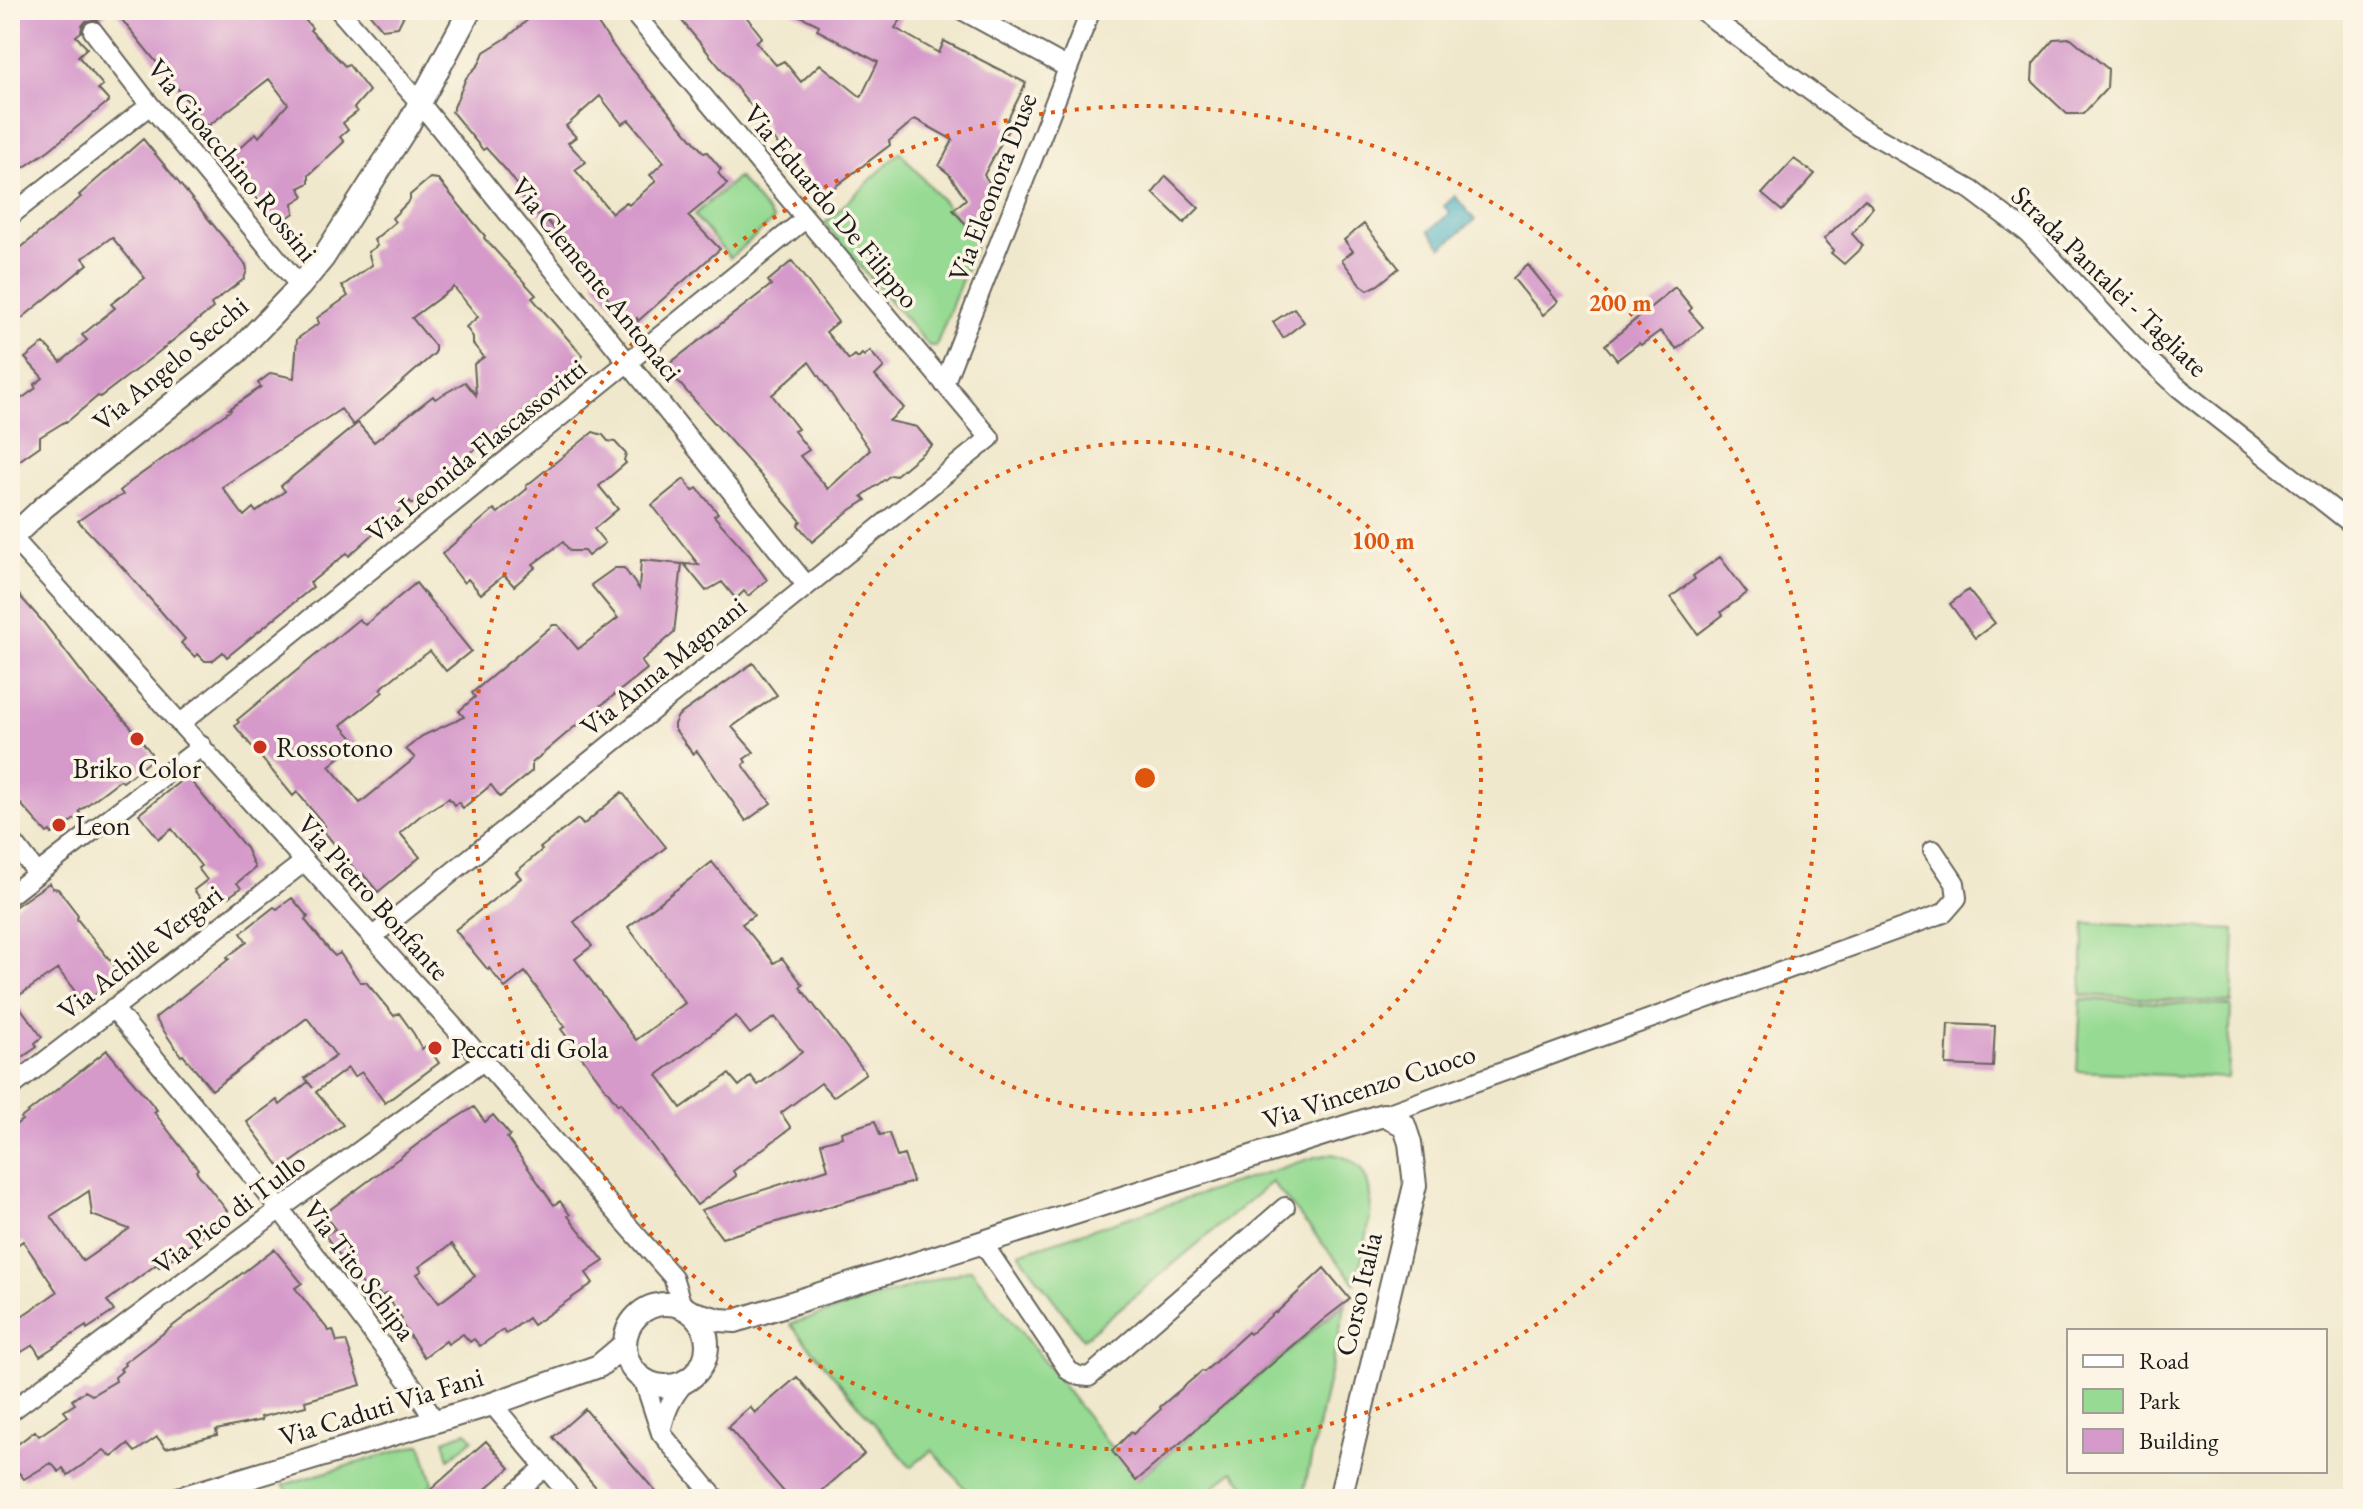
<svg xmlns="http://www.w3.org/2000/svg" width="2363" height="1509" font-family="'EB Garamond',serif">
  <rect width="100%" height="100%" fill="#fcf5e5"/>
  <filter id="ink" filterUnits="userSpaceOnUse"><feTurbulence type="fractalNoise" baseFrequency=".0125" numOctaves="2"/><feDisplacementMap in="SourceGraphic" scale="16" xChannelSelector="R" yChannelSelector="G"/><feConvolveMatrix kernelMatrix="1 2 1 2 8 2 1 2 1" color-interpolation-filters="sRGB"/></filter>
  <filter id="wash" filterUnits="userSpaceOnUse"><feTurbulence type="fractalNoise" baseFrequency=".006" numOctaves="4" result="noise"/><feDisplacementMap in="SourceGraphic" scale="32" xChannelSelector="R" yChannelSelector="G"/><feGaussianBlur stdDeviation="1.8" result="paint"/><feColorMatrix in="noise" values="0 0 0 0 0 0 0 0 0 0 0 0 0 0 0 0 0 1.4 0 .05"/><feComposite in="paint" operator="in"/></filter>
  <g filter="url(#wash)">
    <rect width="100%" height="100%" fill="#f0e8cc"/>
    <path fill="#96da93" stroke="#597b58" stroke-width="2" d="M900 152 977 241 936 346H929L824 224Z
      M738 177 774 220 730 258 694 215Z
      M2085 923 2235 930 2232 1003 2081 995Z
      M2081 999 2231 1006 2228 1078 2077 1071Z
      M1332 1154C1394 1164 1365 1243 1355 1283L1272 1182 1083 1339 1019 1253 1315 1157Z
      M971 1269 1137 1480 1346 1302 1302 1499H1256L1233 1471 1200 1499H974L932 1450 911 1467 790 1324Z
      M466 1432 473 1439 449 1459 444 1440Z
      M421 1444 433 1483 415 1499H411L406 1493 398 1499H294L283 1485Z"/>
    <path fill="#41acc1" stroke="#2e646e" stroke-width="2" d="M1455 196 1475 220 1442 247 1429 231 1450 213 1444 206Z"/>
    <g id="blocks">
      <path fill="#d599ca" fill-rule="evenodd" d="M10 10H111L98 20 86 21 82 26 81 32 76 36 87 48 78 56 103 85 98 89 109 101 49 150 10 177Z
        M114 10H297L312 28 310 30 345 66 348 64 369 91 354 108 357 112 343 123 348 130 340 137 344 142 309 175V183L299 188 304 196 293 203 294 213 283 221 273 220 228 159 256 133 259 137 288 104 269 79 208 126Z
        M366 10H394L404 15 398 27 382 29Z
        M539 10H588L619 54 704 153 707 152 721 169 718 173 727 184 688 216 720 249 638 321 637 318 631 322 628 318 625 320 594 282 596 279 541 213 538 215 521 196 523 192 506 170 486 148 483 150 452 112 466 78 479 64 484 52 508 37ZM600 96 622 124 629 120 664 162 650 175 656 181 629 205 626 202 612 213 575 170 586 162 568 143 576 137 566 126Z
        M673 10H741L762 37 756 42 776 65 784 61 801 82 820 64 861 97 878 62 817 30 819 25 788 10H890L903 17 895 28 939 53 944 41 1026 83 1005 125 1009 128 984 175 989 182 990 201 983 219 974 233 953 210 966 199 949 174 939 166 953 140 915 119 889 141 890 145 824 195 784 145 781 148 764 127 767 125Z
        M2071 38 2108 69 2107 88 2083 114H2067L2032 81 2033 64 2054 39Z
        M143 139 246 265 247 270 244 279 211 304 213 308 155 355 100 397 98 396 67 422 66 421 40 437V446L10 467V407L36 388 34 385 43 378 25 358 44 343 61 362 87 340 82 335 115 308 111 304 145 278 112 237 83 258 88 264 10 328V257L81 197 79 195Z
        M1794 159 1815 174 1782 211 1762 194Z
        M1166 176 1199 208 1184 223 1153 193Z
        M430 178 438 179 485 236 484 238 536 295 532 298 582 355 579 363 520 414 521 416 503 430 502 428 470 453 472 455 412 504 410 501 349 556 347 553 310 583 313 587 227 657 223 652 212 661H205L198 654 195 657 181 643 185 639 124 569 78 521 98 507 123 495 120 491 130 482 231 410 229 409 261 387 258 383 271 373 294 378 297 339 319 323 317 318 348 296 342 286 372 265 368 252 377 246 374 240 395 222 392 218 410 200V195ZM454 287 478 317 466 327 473 337V344L484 357 474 364 476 395 465 382 435 399 433 396 374 442 358 423 281 486 285 491 256 512 253 508 244 516 222 487 341 409 353 425 435 353V346L412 318Z
        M1865 199 1873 207 1852 234 1863 246 1844 264 1831 253 1834 250 1824 239Z
        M1364 224 1399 268 1378 285 1368 290 1360 284 1342 260 1353 251 1344 240Z
        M792 261 838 322 826 332 849 360 855 355 858 358 862 354 864 356 870 351 884 367 875 376 904 408 889 421 917 427 932 445 895 476 891 475 862 496 866 500 846 513 812 542 798 525 801 521 665 367 771 285 768 281ZM809 362 870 450 828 489 800 456 809 450 794 431 798 429 772 395Z
        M1528 265 1558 302 1543 315 1513 278Z
        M1675 287 1692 308 1689 311 1703 327 1677 349 1660 331 1641 345 1639 343 1617 360 1605 345Z
        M1294 308 1304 322 1283 338 1273 322Z
        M593 432 603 435 608 441 615 442 626 454 624 460 626 463 599 486 618 509 594 529 605 543 588 556 584 551H570L563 542 533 564 536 567 514 586 504 575 481 594 468 579 464 583 442 554 494 509 498 513 527 489 526 486Z
        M684 479 693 491 697 488 718 513 714 516 749 555 767 580 748 596 744 591 736 599 722 582 706 591 684 564 699 565 652 505Z
        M1720 557 1747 593 1721 612 1723 615 1698 634 1671 597 1695 579 1693 576Z
        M641 560 682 564 674 633 641 661 647 669 580 722 532 763V771L500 797 491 785 463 808 458 802 454 805 449 798 420 816 400 833 420 857 378 892 363 874 360 876 335 845 322 829 325 826 297 792 293 796 235 726 239 722 237 720 359 619 365 625 416 583 471 651 446 671 430 651 397 675 380 689 383 692 341 725 357 743 329 766 360 803 415 758 406 749 422 736 464 717 459 711 475 697 472 693 553 625H558L578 649 618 618 591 585 615 568H624L639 589Z
        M10 585 43 622 90 683 130 726 151 753 147 756 151 760 123 782 120 780 79 811 81 815 52 834 50 831 47 833 10 792Z
        M1968 590 1995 623 1975 638 1950 604Z
        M753 663 777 695 732 727 754 752 744 759 746 762 743 765 771 803 746 821 697 751 693 754 674 728V724L678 716Z
        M187 776 246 848 255 868 237 883 241 888 227 898 225 896 209 910 194 890 207 880 198 868 201 866 172 829 159 839 139 814Z
        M622 792 666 847 574 922 592 946 575 959 636 1040 685 1003 628 927 712 862 754 915 742 924 774 963 782 958 803 985 800 987 866 1073 833 1097 821 1083 781 1113 791 1128 733 1171 736 1176 697 1205 620 1103 618 1105 561 1029 565 1027 525 972 505 988 489 968 488 970 455 930 521 878 516 872 542 850 540 848 578 819 583 825ZM736 1016 750 1034 775 1017 802 1052 758 1085 751 1076 739 1086 729 1074 681 1108 657 1075Z
        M49 883 53 888 58 889 78 915 77 919 122 975 84 1003 58 969 14 999 42 1037 35 1043 37 1047 10 1066V910Z
        M292 898 308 917 305 920 331 952 335 956 340 953 360 982H366L394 1016 399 1013 414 1034 422 1049 427 1045 439 1063 385 1103 362 1072 354 1077 348 1068 316 1092 343 1125 282 1169 247 1122 277 1100 280 1105 308 1082 313 1088 305 1078 336 1056 307 1018 212 1090 183 1055 181 1056 155 1018 229 959 227 957 247 942 241 933 274 907 277 909Z
        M1948 1024 1995 1026 1993 1067 1946 1065Z
        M107 1050 157 1110 154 1112 198 1169 196 1171 228 1212 217 1220 219 1223 180 1253 159 1267 157 1264 107 1301 114 1311 87 1329 86 1326 40 1356 33 1345 10 1359V1324L57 1292 23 1241 10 1250V1135L13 1132V1127L22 1120 21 1118ZM89 1191 92 1215 129 1229 83 1261 51 1216Z
        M474 1107 485 1122 493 1115 510 1135 507 1138 554 1205 560 1201 570 1215 568 1216 604 1261 586 1273 593 1283 533 1325 528 1318 506 1334 503 1330 480 1346 474 1339 470 1342 463 1334 448 1344 446 1341 424 1357 400 1321 402 1319 386 1294 381 1296 377 1291 370 1295 343 1256 341 1257 325 1235 335 1229 324 1214 434 1132ZM452 1244 475 1276 439 1303 417 1274 422 1271 419 1267Z
        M875 1121 880 1135 889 1133 897 1157 904 1155 913 1182 722 1238 701 1210 828 1169 821 1143 842 1137 841 1132Z
        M274 1249 302 1283 295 1288 329 1331 333 1330 337 1342 346 1341 361 1385 305 1401 306 1406 261 1417 262 1420 216 1430 217 1435 166 1448 157 1437 135 1452 128 1444 112 1457 104 1450 68 1475 63 1468 59 1472 51 1463 24 1479 19 1473 10 1480V1450L35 1431 39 1436 68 1416 64 1411 75 1404 72 1400 85 1391 92 1395 116 1381 115 1377 122 1371 120 1369 125 1365 124 1363Z
        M1324 1268 1350 1299 1324 1319 1136 1481 1112 1451 1131 1432 1133 1434 1161 1409 1160 1407 1202 1371 1204 1372 1248 1332 1250 1334 1275 1312 1276 1313Z
        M797 1377 864 1454 822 1491 828 1499H790L728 1427 750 1407 755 1413Z
        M585 1409 662 1499H606L553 1437Z
        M486 1441 510 1468 474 1499H420Z"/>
    </g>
  </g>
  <g filter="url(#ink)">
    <use href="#blocks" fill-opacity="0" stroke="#66635a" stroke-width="2"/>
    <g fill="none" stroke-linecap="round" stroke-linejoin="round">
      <defs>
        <path id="minor" d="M339 10 420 103 807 586
          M962 10 1068 68
          M1701 10 1859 127 1971 190 2028 233 2137 349 2178 387 2353 525
          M93 31 150 105 300 286
          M10 216 150 105
          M944 384 1091 10
          M10 535 454 1027 673 1277 682 1306
          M181 723 805 219
          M10 838 37 873
          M10 895 202 746
          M372 937 990 438 631 10
          M113 1008 280 1209 419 1395 435 1422
          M10 1088 304 862
          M1383 1115 1944 913 1957 898 1955 883 1933 850
          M982 1242 1069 1371 1079 1376 1089 1377 1285 1207
          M644 1381 661 1433 716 1499
          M492 1404 572 1499
          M10 1412 280 1209 483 1061
          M661 1433C665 1412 671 1398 685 1382
          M508 1499 545 1467"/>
        <path id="tertiary" d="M10 539 44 507 237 352 300 286 323 258 408 125 470 10
          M625 1345a41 41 0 1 1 82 0a41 41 0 1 1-82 0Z
          M694 1313 720 1320 735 1321 1383 1115 1404 1125 1410 1143 1415 1185 1340 1499
          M178 1499 492 1404 599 1366 624 1345"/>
      </defs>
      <use href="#minor" stroke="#66635a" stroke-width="22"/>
      <use href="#tertiary" stroke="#66635a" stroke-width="26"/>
      <use href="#minor" stroke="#fff" stroke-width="18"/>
      <use href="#tertiary" stroke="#fff" stroke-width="22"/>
    </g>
  </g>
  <g fill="none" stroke="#de560d" stroke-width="4" stroke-dasharray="4 8">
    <circle cx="1145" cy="778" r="336"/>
    <circle cx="1145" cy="778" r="672"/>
  </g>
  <g fill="#c8321e" stroke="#fcf5e5" stroke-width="3">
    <circle cx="137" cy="739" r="8"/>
    <circle cx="260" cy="747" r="8"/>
    <circle cx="59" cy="825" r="8"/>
    <circle cx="435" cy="1048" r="8"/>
  </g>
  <g text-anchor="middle" stroke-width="7" stroke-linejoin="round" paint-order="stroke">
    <g font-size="28" fill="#1c1c1c" stroke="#fcf5e5">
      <text transform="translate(233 160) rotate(51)" y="10">Via Gioacchino Rossini</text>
      <text transform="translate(992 187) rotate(-69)" y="10">Via Eleonora Duse</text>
      <text transform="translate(832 206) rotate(50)" y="10">Via Eduardo De Filippo</text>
      <text transform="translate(597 279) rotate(51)" y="10">Via Clemente Antonaci</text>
      <text transform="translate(2110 281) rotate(44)" y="10">Strada Pantalei - Tagliate</text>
      <text transform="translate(170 363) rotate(-40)" y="10">Via Angelo Secchi</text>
      <text transform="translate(476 450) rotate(-39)" y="10">Via Leonida Flascassovitti</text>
      <text transform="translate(663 666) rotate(-39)" y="10">Via Anna Magnani</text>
      <text transform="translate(374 897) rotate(48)" y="10">Via Pietro Bonfante</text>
      <text transform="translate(140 952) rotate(-38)" y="10">Via Achille Vergari</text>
      <text transform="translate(1369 1086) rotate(-18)" y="10">Via Vincenzo Cuoco</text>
      <text transform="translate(229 1213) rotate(-37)" y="10">Via Pico di Tullo</text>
      <text transform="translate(360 1270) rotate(53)" y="10">Via Tito Schipa</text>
      <text transform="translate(1358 1294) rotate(-77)" y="10">Corso Italia</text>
      <text transform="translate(381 1406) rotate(-17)" y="10">Via Caduti Via Fani</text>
    </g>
    <g font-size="28" fill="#1c1c1c" stroke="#fcf5e5" text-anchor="start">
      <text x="276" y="757">Rossotono</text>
      <text x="137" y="778" text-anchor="middle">Briko Color</text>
      <text x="75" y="835">Leon</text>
      <text x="451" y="1058">Peccati di Gola</text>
    </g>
  </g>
  <circle cx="1145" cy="778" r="12" fill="#de560d" stroke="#fcf5e5" stroke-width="4"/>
  <g font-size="24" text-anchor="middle" font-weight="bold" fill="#de560d" stroke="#fcf5e5" stroke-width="7" stroke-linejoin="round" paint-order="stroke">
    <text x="1620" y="311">200 m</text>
    <text x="1383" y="549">100 m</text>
  </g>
  <rect width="2363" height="1509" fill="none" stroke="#fcf5e5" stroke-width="40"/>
  <rect x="2067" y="1329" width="260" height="144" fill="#fcf5e5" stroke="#a29e95" stroke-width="2"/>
  <rect x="2083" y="1355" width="40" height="12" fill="#ffffff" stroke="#a29e95" stroke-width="2"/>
  <text x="2139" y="1369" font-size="24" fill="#1c1c1c">Road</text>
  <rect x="2083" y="1389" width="40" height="24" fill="#96da93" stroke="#a29e95" stroke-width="2"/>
  <text x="2139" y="1409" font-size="24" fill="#1c1c1c">Park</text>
  <rect x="2083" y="1429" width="40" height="24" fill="#d599ca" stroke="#a29e95" stroke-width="2"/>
  <text x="2139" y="1449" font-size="24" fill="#1c1c1c">Building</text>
</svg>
